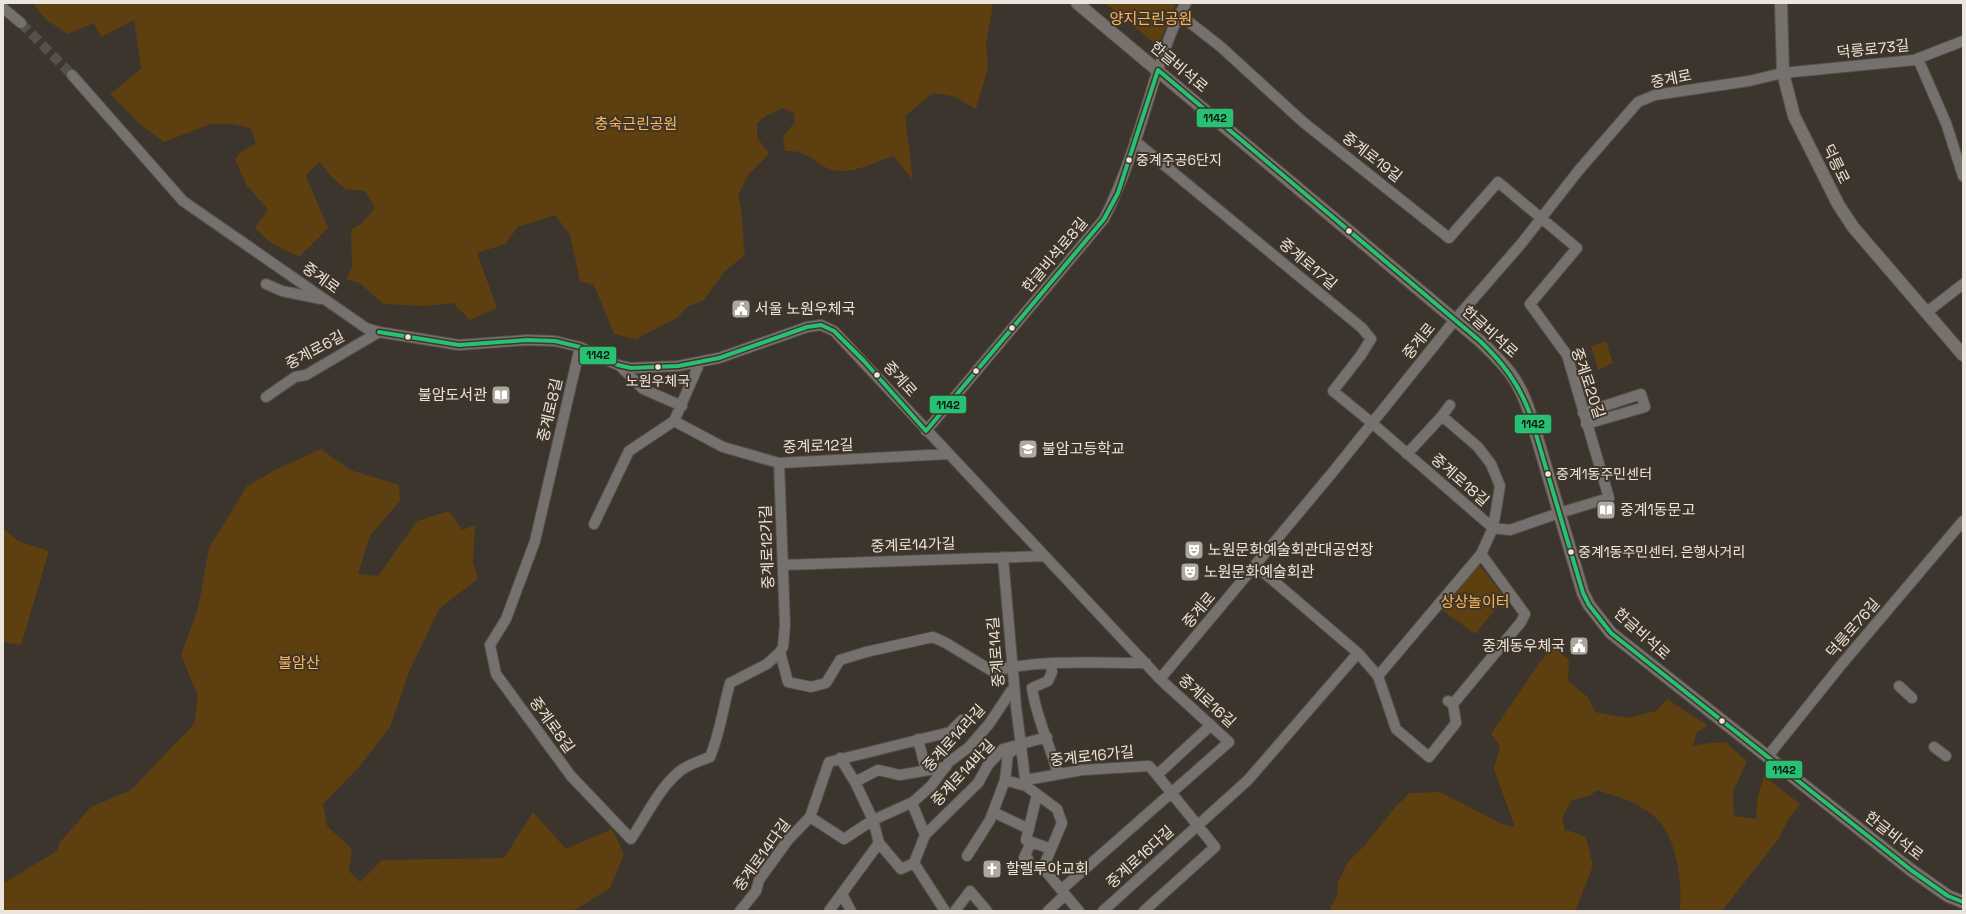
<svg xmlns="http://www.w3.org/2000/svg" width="1966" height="914" font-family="'Space Grotesk','Noto Sans KR',sans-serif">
  <rect width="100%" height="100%" fill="#3b352e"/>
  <path fill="#5e3f0f" d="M32 3H991L993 6 986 43 988 68 976 109 953 96 933 93 905 116 913 180 893 156C873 163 849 177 827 168 808 159 808 150 785 151L783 136 795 122 794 113 783 108 766 116 757 123V137L769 154 749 174 738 195C744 214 742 235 745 255L725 271 703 301 688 306 677 318 636 339 614 334 594 285 580 281 570 235 555 215 518 227 505 244 477 253 497 308 470 320 453 303 424 306 384 304 359 283 346 279 352 267 351 230 362 223 375 208 365 191 345 189 332 177 319 162 306 176 328 228 299 257 271 243 255 228 268 209 247 186 235 159 241 152 256 143 250 128 231 124H211L164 142 141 125 110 94 141 69 134 20 101 37 94 23 68 34 47 20Z
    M1105 3H1176L1158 46Z
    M1606 341 1613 363 1598 370 1591 346Z
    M321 449 350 470 399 485 400 501 370 536 358 574 378 576 417 521 449 511 462 530 475 525 473 562 478 579 439 609 409 672 390 727 359 767 323 804 327 826 352 849 349 871 360 882 382 860 504 858 533 812 566 849 612 829 624 854 610 888 574 911H137L136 909 129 911H3L4 883 57 851 60 842 91 807 131 790 194 724 198 696 181 655 198 608 209 548 247 486 277 469Z
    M3 528 18 541 49 551 21 645 3 642Z
    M1478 563 1505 598 1475 634 1442 610Z
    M1554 647 1569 660 1568 681 1588 697 1595 712 1627 718 1656 711 1667 699 1708 726 1697 732 1693 746 1710 743 1726 742 1747 762 1733 791 1734 816 1756 819 1758 796 1764 776 1800 804 1788 820 1779 838 1722 911H1680C1682 884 1678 844 1660 822 1655 816 1645 810 1638 805 1626 798 1610 795 1597 790L1590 796 1572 800 1562 818 1565 831H1570L1586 837 1593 866 1576 909 1574 911H1329L1337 896 1338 882 1348 862 1365 845 1396 806 1410 793 1440 792 1502 824 1515 827 1494 769 1500 746 1491 734 1539 663Z"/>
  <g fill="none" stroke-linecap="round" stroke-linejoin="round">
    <path stroke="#564f48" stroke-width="10" stroke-dasharray="10 5" stroke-linecap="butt" d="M21 23 72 75"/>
    <defs>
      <path id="minor" d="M3 8 21 23
        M1918 59 1946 123 1963 176
        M72 75 183 201 366 328 379 332 459 345 527 340 555 341 580 347 618 365 631 368 678 366 719 358 807 327 821 325 834 331 1160 679 1332 473 1454 321 1521 244 1579 170 1638 102 1655 95 1749 81 1783 73 1914 60 1963 41
        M1135 141 1362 328 1371 339 1361 355 1333 391 1372 423 1493 528 1510 530 1559 513 1609 498 1567 355 1530 304 1577 248 1498 182 1449 238 1303 122 1221 47 1179 14
        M266 284 282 291 321 299
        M1927 312 1963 284
        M580 347 535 541 506 619 490 645 496 674 571 776 631 839C645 818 660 787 680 771 689 764 700 761 710 757 720 733 723 708 730 683L767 664 780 652 783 647 785 625 779 463
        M619 365 643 389 682 406
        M266 397 295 377 306 375 379 332
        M1583 413 1641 394 1645 407 1586 424
        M1442 416 1450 405
        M674 421 723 447 779 463 948 454
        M926 431 1104 219C1126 176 1140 128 1154 82 1163 56 1171 27 1186 3
        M1407 454 1442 416 1478 447 1491 464 1500 486 1493 528 1481 554 1525 614 1521 622 1453 704
        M594 524 629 451 674 421 700 362
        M1003 557 1016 706 1026 786 1057 809 1062 823 1043 868 1079 911
        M783 565 1045 556
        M780 652 788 682 811 687 826 683 840 660 866 652 933 637 946 643 992 671C1042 659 1095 663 1146 663
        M1358 653 1378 676 1396 729 1429 757 1456 723 1453 704 1448 701
        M1051 663 1052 672 1048 681 1032 688C1036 717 1050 745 1058 774
        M1378 676 1481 554
        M1899 686 1912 698
        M918 739 926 770
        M1934 747 1946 756
        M1768 756 1841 665 1963 521
        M1005 780 1026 786
        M1026 780 1082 770 1149 766 1157 775 1211 725
        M855 782 878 770 900 775 946 767
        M1037 795 1026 840 1051 849
        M912 803 925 835
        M993 812 1029 829
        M810 817 844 839 873 820 855 782 840 758
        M967 856 990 820 1005 780 1008 754 1018 747
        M914 863 901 869 879 843 873 820 913 802 931 786 949 762 969 747 989 724 1011 691 1014 689
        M1025 867 1028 859 1024 858 1031 842
        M1061 890 1229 742 1160 679
        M842 894 851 911
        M740 911 756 891 759 880 788 840 810 817 829 762 950 732 962 720
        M829 911 879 843
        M945 911 914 863 925 835 978 783 988 765 1003 749 1047 737
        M955 911 970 891 987 911
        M1048 911 1065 895
        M1103 911 1248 780 1358 653 1255 565
        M1144 911 1215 847 1157 775"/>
      <path id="major" d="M1077 3 1480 341C1506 366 1519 379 1530 414L1583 593 1589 605 1611 633 1911 870 1948 896 1963 902
        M1781 3 1783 73 1794 116 1838 204 1853 227 1963 355"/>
    </defs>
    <use href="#minor" stroke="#56514b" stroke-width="12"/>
    <use href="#major" stroke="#56514b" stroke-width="14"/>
    <use href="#minor" stroke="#75716e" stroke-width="10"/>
    <use href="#major" stroke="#76716d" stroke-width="12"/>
    <defs>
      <path id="bus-1" d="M379 332 459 345 527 340 555 341 580 347 618 365 631 368 678 366 719 358 807 327 821 325 834 331 864 361 926 431 1104 219 1118 193 1158 70 1480 341C1503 363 1519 384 1530 414L1583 593 1589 605 1611 633 1911 870 1948 896 1963 902"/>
    </defs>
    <use href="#bus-1" stroke="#403529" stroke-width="7"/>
    <use href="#bus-1" stroke="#26c172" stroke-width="4"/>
  </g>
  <defs>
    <symbol id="civic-square" viewBox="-11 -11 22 22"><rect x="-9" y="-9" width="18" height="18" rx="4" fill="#aea7a0" stroke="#403529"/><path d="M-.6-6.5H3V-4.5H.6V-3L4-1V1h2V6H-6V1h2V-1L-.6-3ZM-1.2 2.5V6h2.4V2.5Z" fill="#fff"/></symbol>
    <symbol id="library-square" viewBox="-11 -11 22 22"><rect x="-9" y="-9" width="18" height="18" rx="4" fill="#aea7a0" stroke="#403529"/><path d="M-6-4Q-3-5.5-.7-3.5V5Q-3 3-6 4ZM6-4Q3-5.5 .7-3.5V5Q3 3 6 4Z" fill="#fff"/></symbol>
    <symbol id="school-square" viewBox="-11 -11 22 22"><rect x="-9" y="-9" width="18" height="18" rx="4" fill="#aea7a0" stroke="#403529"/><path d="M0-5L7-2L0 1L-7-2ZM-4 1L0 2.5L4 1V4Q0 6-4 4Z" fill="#fff"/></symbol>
    <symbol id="theatre-square" viewBox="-11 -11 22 22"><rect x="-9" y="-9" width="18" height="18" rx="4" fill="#aea7a0" stroke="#403529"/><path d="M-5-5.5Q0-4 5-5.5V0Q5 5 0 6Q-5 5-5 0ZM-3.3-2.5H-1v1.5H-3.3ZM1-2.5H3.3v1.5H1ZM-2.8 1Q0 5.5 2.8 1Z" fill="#fff"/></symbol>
    <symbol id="church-square" viewBox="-11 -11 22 22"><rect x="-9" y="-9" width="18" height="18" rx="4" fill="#aea7a0" stroke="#403529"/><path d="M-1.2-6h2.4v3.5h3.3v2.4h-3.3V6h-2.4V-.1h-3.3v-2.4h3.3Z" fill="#fff"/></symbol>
  </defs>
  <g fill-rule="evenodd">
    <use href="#civic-square" x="730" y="298" width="22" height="22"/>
    <use href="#library-square" x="490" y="384" width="22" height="22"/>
    <use href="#school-square" x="1017" y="438" width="22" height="22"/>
    <use href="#library-square" x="1595" y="499" width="22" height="22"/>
    <use href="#theatre-square" x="1183" y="539" width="22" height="22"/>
    <use href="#theatre-square" x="1179" y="561" width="22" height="22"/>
    <use href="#civic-square" x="1568" y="635" width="22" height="22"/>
    <use href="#church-square" x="981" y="858" width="22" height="22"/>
  </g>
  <g fill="#ece5dd" stroke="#403529" stroke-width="1.5">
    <circle cx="1129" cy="160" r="3.5"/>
    <circle cx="1349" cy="231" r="3.5"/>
    <circle cx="1012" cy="328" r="3.5"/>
    <circle cx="408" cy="337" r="3.5"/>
    <circle cx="658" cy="367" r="3.5"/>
    <circle cx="976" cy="371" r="3.5"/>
    <circle cx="877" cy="375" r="3.5"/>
    <circle cx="1548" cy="474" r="3.5"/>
    <circle cx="1571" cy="552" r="3.5"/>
    <circle cx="1722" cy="721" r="3.5"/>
  </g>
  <g text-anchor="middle" stroke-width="4" stroke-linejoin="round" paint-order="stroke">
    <g font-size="14" fill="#ece5dd" stroke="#403529" text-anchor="start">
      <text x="1136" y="165">중계주공6단지</text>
      <text x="658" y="386" text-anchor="middle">노원우체국</text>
      <text x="1556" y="479">중계1동주민센터</text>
      <text x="1578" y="557">중계1동주민센터. 은행사거리</text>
    </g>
    <g font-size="15" fill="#fbb65c" stroke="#403529">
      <text x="1151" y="24">양지근린공원</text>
      <text x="636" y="129">충숙근린공원</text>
      <text x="1475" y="607">상상놀이터</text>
      <text x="299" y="668">불암산</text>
    </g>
    <g font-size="15" fill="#ece5dd" stroke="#403529">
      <text transform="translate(1873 49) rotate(-6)" y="5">덕릉로73길</text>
      <text transform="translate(1179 67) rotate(40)" y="5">한글비석로</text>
      <text transform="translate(1671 79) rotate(-11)" y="5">중계로</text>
      <text transform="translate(1372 157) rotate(38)" y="5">중계로19길</text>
      <text transform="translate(1836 164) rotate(64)" y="5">덕릉로</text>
      <text transform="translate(1055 255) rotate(-50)" y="5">한글비석로8길</text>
      <text transform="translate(1308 264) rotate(40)" y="5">중계로17길</text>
      <text transform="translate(321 278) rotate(36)" y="5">중계로</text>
      <text transform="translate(1490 332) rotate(42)" y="5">한글비석로</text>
      <text transform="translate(1419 341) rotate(-51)" y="5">중계로</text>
      <text transform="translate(315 350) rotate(-28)" y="5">중계로6길</text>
      <text transform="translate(900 379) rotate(48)" y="5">중계로</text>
      <text transform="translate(1588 383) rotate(71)" y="5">중계로20길</text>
      <text transform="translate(550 410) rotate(-77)" y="5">중계로8길</text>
      <text transform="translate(818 446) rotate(-2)" y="5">중계로12길</text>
      <text transform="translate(1460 480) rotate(41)" y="5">중계로18길</text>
      <text transform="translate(913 545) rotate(-2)" y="5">중계로14가길</text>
      <text transform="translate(767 547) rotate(-92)" y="5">중계로12가길</text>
      <text transform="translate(1199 610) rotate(-50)" y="5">중계로</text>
      <text transform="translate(1853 628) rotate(-49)" y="5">덕릉로76길</text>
      <text transform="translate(1642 634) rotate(42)" y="5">한글비석로</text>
      <text transform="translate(996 652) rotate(-95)" y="5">중계로14길</text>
      <text transform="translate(1207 701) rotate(42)" y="5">중계로16길</text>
      <text transform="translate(552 725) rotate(54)" y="5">중계로8길</text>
      <text transform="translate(954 738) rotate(-48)" y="5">중계로14라길</text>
      <text transform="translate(1092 756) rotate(-6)" y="5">중계로16가길</text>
      <text transform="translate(963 773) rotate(-47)" y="5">중계로14바길</text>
      <text transform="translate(1894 836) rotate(38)" y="5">한글비석로</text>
      <text transform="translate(762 855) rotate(-54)" y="5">중계로14다길</text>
      <text transform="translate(1140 857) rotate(-42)" y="5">중계로16다길</text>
    </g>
    <g font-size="15" fill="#ece5dd" stroke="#403529" text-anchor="start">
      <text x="755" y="314">서울 노원우체국</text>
      <text x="487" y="400" text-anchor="end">불암도서관</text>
      <text x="1042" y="454">불암고등학교</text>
      <text x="1620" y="515">중계1동문고</text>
      <text x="1208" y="555">노원문화예술회관대공연장</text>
      <text x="1204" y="577">노원문화예술회관</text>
      <text x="1565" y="651" text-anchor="end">중계동우체국</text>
      <text x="1006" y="874">할렐루야교회</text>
    </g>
  </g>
  <g stroke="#403529" stroke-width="1.5">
    <rect x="1196" y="108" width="38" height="20" rx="4" fill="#26c172"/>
    <rect x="579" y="346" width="38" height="19" rx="4" fill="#26c172"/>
    <rect x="929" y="395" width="38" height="19" rx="4" fill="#26c172"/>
    <rect x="1514" y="414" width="38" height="20" rx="4" fill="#26c172"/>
    <rect x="1765" y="760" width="38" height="19" rx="4" fill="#26c172"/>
  </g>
  <g font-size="11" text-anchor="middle" font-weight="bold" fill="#111">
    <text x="1215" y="122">1142</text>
    <text x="598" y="359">1142</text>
    <text x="948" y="409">1142</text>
    <text x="1533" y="428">1142</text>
    <text x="1784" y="774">1142</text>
  </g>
  <rect width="1966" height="914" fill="none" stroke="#ece5dd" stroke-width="8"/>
</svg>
